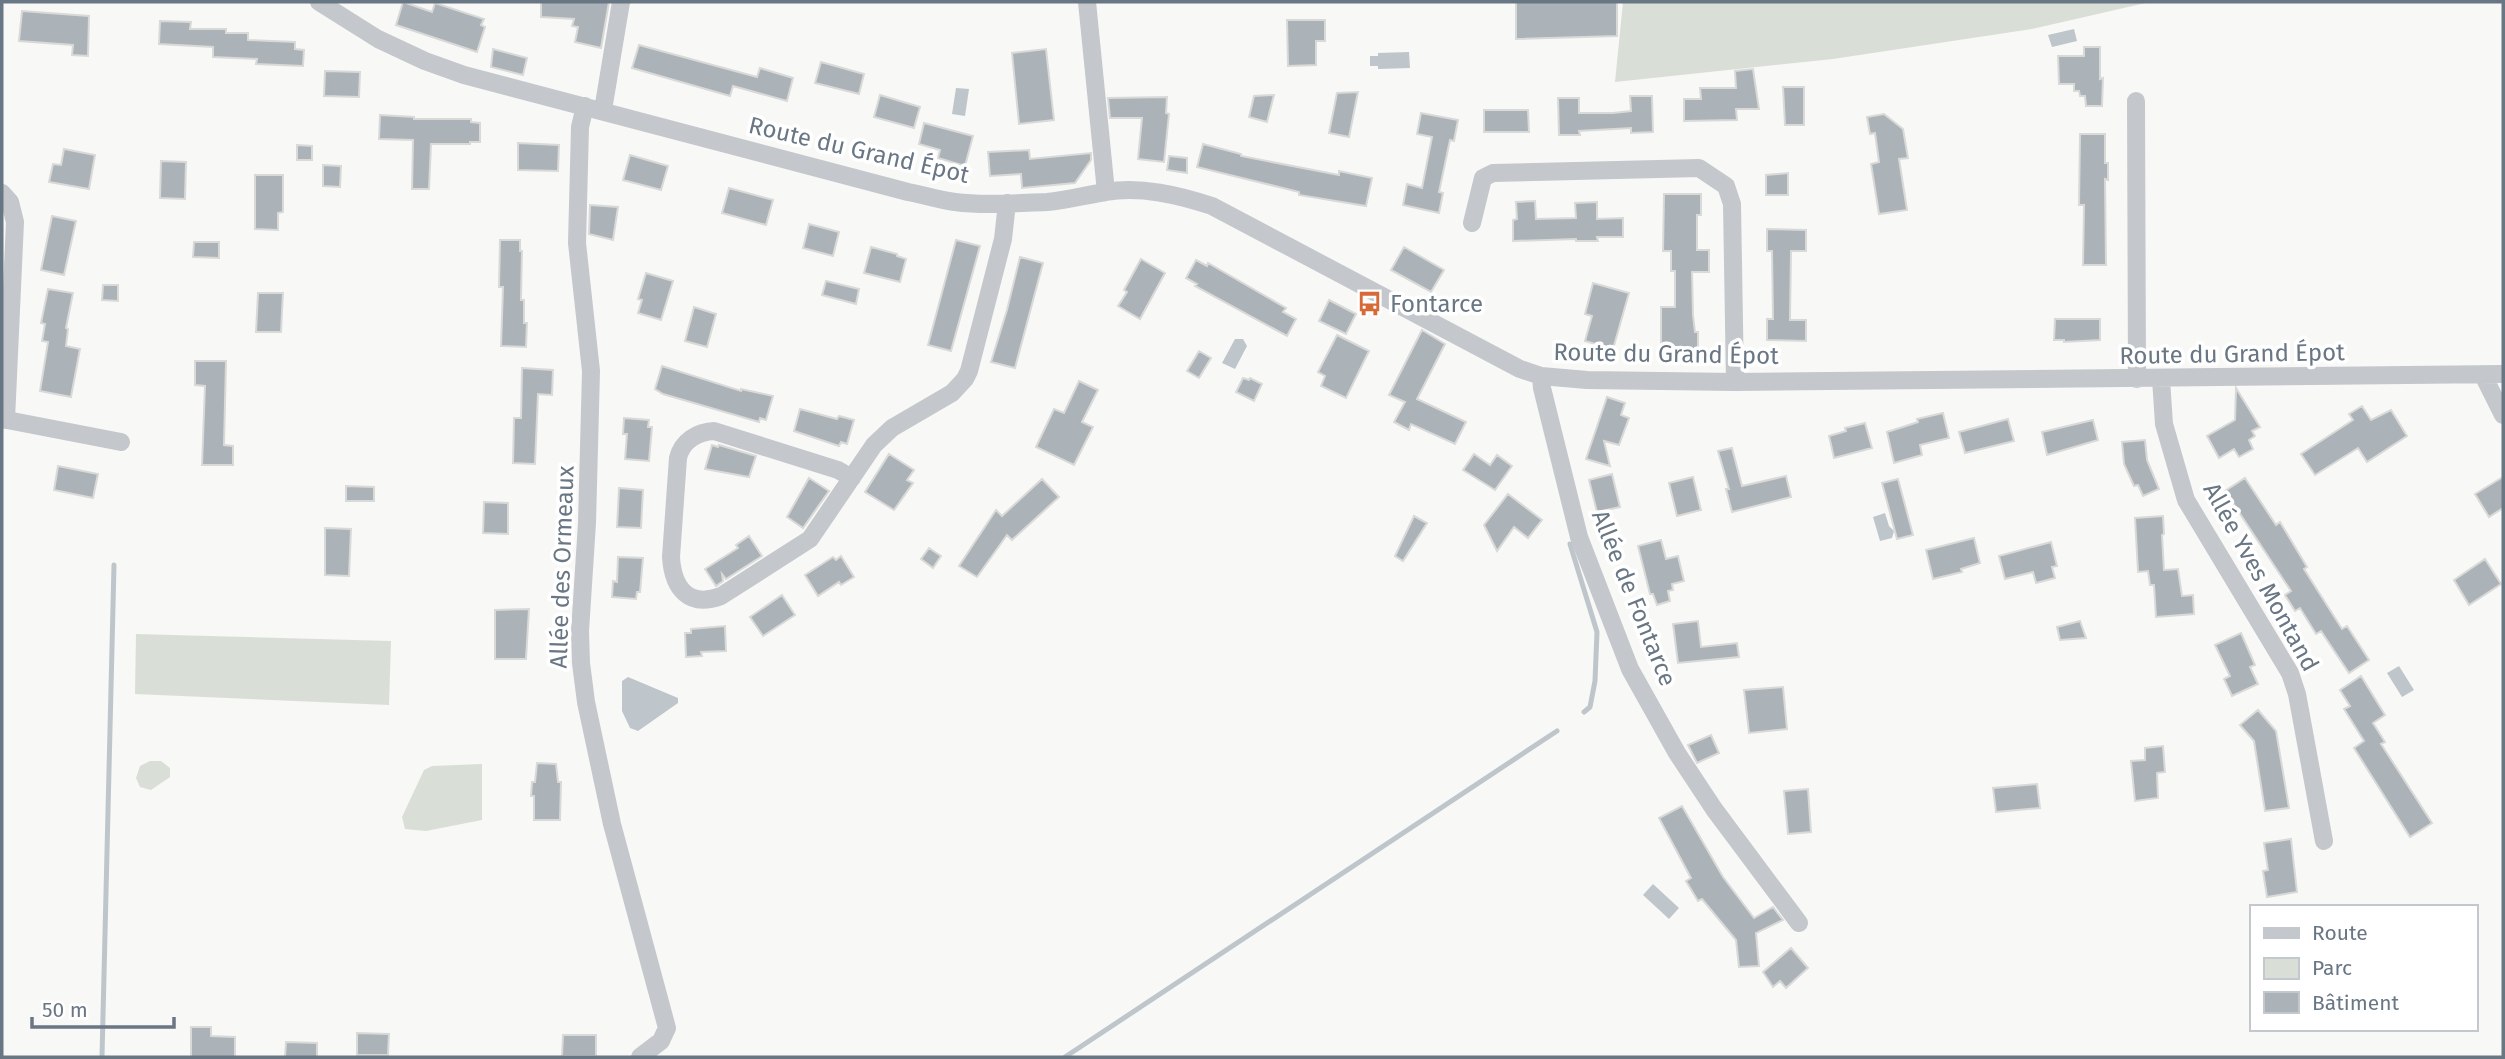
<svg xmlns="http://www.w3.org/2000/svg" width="2505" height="1059" font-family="'Fira Sans',sans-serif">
  <rect width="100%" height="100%" fill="#f8f8f6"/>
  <path fill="#d9dfd7" d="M1623 2H2150L2032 29 1833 59 1615 82Z
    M136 634 391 641 389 705 135 694Z
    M150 761H161L170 768V777L151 790 140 787 136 778 140 766Z
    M482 764V820L426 831 405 829 402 817 424 770 432 766Z"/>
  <path fill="#bec6cb" d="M2074 29 2077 41 2052 47 2048 35Z
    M1409 52 1410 68 1378 69V66H1370V56H1378V53Z
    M956 88 969 89 965 116 952 114Z
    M1235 339H1243L1247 346 1235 369 1222 363Z
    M1885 513 1889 526 1894 531 1892 538 1880 541 1873 517Z
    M2399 666 2414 690 2402 697 2387 673Z
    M628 677 678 698V703L638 731 630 728 622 711V681Z
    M1653 884 1679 908 1669 919 1643 895Z"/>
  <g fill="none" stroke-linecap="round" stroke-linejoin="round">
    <path stroke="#bec6cb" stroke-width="5" d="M1570 544 1597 632 1595 681 1590 707 1584 712
      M102 1057 114 565
      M1065 1057 1557 731"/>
  </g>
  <path fill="#abb2b8" stroke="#d9dad8" stroke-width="2" d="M403 2 432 12 435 3 484 19 481 25 485 27 477 52 396 25Z
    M541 2H609L601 48 575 42 578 27 572 26 574 19 541 17Z
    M1516 2H1617V36L1516 39Z
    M22 11 89 16 88 56 72 55 73 45 19 41Z
    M1287 20H1325V41H1316V65L1288 66Z
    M160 21 191 22 190 29H226V33H248V40L295 42V49L304 50 303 66 256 64 257 59 213 57V47L159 44Z
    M639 45 757 77 760 68 793 78 787 101 733 86 730 96 632 68Z
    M2084 47H2100V79L2103 78 2102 106H2086L2085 96H2080L2079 91H2074V84H2059L2058 56H2084Z
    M493 49 527 58 523 75 491 67Z
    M1046 49 1054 120 1019 124 1012 53Z
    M821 62 864 74 859 94 815 83Z
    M1753 69 1759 109H1736L1737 120 1684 121V99H1701L1700 88H1736L1735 71Z
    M325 71 360 72 359 97 324 96Z
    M1783 87H1804V125H1785Z
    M1358 92 1349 137 1329 133 1337 93Z
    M880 95 920 107 914 128 874 117Z
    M1274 95 1267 122 1249 117 1254 96Z
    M1630 96H1652L1653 132 1631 133V128L1579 131 1580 135H1559L1558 98H1579V113H1613L1631 111Z
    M1167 97 1166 113 1169 114 1164 162 1138 159 1142 118H1110L1108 98Z
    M1484 110H1528L1529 132H1484Z
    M1421 113 1458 120 1454 141 1450 140 1439 192 1443 193 1439 213 1403 205 1407 184 1422 188 1432 137 1417 134Z
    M1884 114 1903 129 1908 158 1899 159 1907 210 1879 214 1871 164 1879 162 1875 133 1870 134 1867 117Z
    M380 115 414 117V119H471V122L480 123V142H470V144H431L429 189H412L413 140 379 139Z
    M924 123 973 136 965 166 938 158 940 150 919 144Z
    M2080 134H2105V163H2108V180L2105 179 2106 265H2083L2084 205H2079Z
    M518 143 559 145 558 171 518 170Z
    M1203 144 1241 154V156L1339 175V171L1372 178 1366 206 1299 195V192L1197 167Z
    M297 145 312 146V160H297Z
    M64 149 95 155 89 189 49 182 53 164 61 165Z
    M1029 150 1030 159 1091 153V160L1075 183 1022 188 1021 174 990 176 988 152Z
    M630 155 668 166 661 190 623 180Z
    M1169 156 1187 158V173L1167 170Z
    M161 161 186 162 185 199 160 198Z
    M323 165 341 166 340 187 323 186Z
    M1788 173V195H1766V175Z
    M255 175H283V212L278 213V230L255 229Z
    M729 188 773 200 766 225 722 213Z
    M1664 194H1701V215H1697V250H1709V272H1692L1693 315 1695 332H1698V353H1661V307H1675V271H1671V251H1663Z
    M1535 201 1536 219 1576 218 1575 203 1597 202V219L1623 218V237H1597L1598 241H1576V239L1513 241V220L1517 219 1516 202Z
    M590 205 618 207 613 240 589 234Z
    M52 216 76 221 64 275 41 270Z
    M809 224 839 232 833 256 803 248Z
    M1767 229 1806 230V251H1791L1790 320H1806V341L1767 340V319H1773L1772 251H1767Z
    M500 240H520V251H522L521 300H524V323H527L526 347 501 346 503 287H499Z
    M956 240 980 246 951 351 928 345Z
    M194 242H219V258L193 257Z
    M871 247 897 254V256L906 259 900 282 864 273Z
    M1404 247 1444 270 1431 292 1391 270Z
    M1020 257 1043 263 1015 368 991 362 1007 310Z
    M1141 259 1165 273 1140 319 1118 306 1127 292 1124 290Z
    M1196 260 1207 266 1208 263 1286 308 1283 312 1296 319 1287 336 1195 286 1197 284 1186 278Z
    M646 273 673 281 661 320 638 313 642 300 638 299Z
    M826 281 859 289 856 304 822 295Z
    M1593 283 1629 293 1613 349 1585 341 1592 316 1585 314Z
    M103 285H118V301L102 300Z
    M48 289 73 293 66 328 68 329 66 346 80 349 71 397 40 391 48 342 42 341 45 324 41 323Z
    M258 293H283L281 332H256Z
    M1329 300 1356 314 1346 334 1319 321Z
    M694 307 716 314 707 347 685 341Z
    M2055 319H2100V340L2064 342V340H2054Z
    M1422 330 1445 344 1417 399 1466 422 1455 444 1411 424 1409 430 1394 422 1405 402 1389 395Z
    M1337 335 1369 351 1346 398 1321 386 1325 376 1318 372Z
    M1199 351 1211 358 1199 378 1187 371Z
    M195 361H226L224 445 233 446V465H202L205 386 195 385Z
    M662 366 741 391V389L773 396 766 420 760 418 759 422 663 394 655 389Z
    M522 368 553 370 552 395 538 394 535 464 513 463 514 418H521Z
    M1243 378 1249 380 1250 378 1262 384 1254 401 1236 392Z
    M1079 381 1098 390 1082 422 1093 427 1074 465 1036 447 1054 409 1064 413Z
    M2236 388 2260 427 2252 431 2255 436 2249 440 2253 449 2239 457 2234 449 2219 458 2207 436 2235 420Z
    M1607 397 1625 403 1621 415 1629 418 1619 445 1604 441 1610 466 1586 459Z
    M2362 406 2371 420 2391 410 2407 436 2367 462 2358 448 2315 475 2301 454 2353 420 2349 414Z
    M800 409 837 419 839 416 854 420 847 444 841 442 839 446 794 431Z
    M1943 413 1949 438 1920 445 1922 455 1894 463 1887 432 1918 422 1917 419Z
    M624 418 649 420 648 427H652L649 461 625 459 627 434H623Z
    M2008 419 2014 441 1965 453 1959 432Z
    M2093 420 2098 440 2047 455 2042 432Z
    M1865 423 1872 448 1834 458 1829 436 1846 431 1845 428Z
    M2145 440 2147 460 2159 489 2143 496 2138 485 2134 486 2124 464 2122 442Z
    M712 445 718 447 719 445 756 456 749 477 705 469Z
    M1732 448 1742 486 1786 476 1791 497 1732 512 1726 489H1729L1718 451Z
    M889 454 914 470 907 480 913 483 894 510 865 492Z
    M1474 454 1490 465 1497 455 1512 466 1495 490 1463 470Z
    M58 466 98 474 93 498 54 490Z
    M1612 474 1620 507 1597 512 1589 480Z
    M1693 477 1701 510 1677 516 1669 483Z
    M2503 477V508L2489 517 2475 494Z
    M809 478 829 491 803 528 787 517Z
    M2245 478 2276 525 2280 522 2307 567 2304 569 2342 629 2347 626 2369 660 2349 673 2321 631 2316 634 2300 608 2295 611 2285 595 2291 591 2225 491Z
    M1042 479 1059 497 1012 540 1007 535 977 577 959 566 996 510 1002 516Z
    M1898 479 1913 535 1897 539 1882 483Z
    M346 486 374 487V501H346Z
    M619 488 643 490 641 528 617 527Z
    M1508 494 1542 520 1528 538 1514 527 1497 551 1484 525Z
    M484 502 508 503V534L483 533Z
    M1414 516 1427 523 1403 561 1395 556Z
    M2163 516 2164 534 2162 535 2164 570 2178 569 2182 596 2193 595 2194 614 2156 617 2154 585H2150L2148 571 2138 572 2135 518Z
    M325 528 351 529 349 576 325 575Z
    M749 536 762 556 726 579 722 574 723 581 716 586 705 569 738 548 736 545Z
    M1974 538 1980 563 1961 569 1962 572 1933 579 1926 550Z
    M1661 540 1666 559 1678 556 1684 581 1672 584 1673 590 1668 591 1670 601 1657 605 1653 594H1650L1638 546Z
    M2051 542 2057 566 2052 567 2055 578 2036 583 2033 572 2005 579 1999 556Z
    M929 548 941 556 933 568 921 559Z
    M841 556 854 577 841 585 839 582 818 596 805 575 833 557 836 560Z
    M618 557 643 558 640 592H637L636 599 612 597 613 581 617 582Z
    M2485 559 2501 584 2469 605 2454 580Z
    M782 595 795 615 763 636 750 617Z
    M529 609 526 659H495V610Z
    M1698 621 1701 647 1737 643 1739 657 1678 663 1673 624Z
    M2080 621 2086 638 2060 640 2057 627Z
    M725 626 726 651 701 652 702 656 686 657 685 633H691V629Z
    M2241 633 2255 665 2250 667 2258 684 2232 696 2224 679 2230 676 2215 645Z
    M2361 676 2385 715 2373 723 2385 742 2381 744 2432 823 2410 837 2354 748 2364 741 2344 709 2350 706 2340 690Z
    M1783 687 1787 729 1749 733 1744 690Z
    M2258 710 2276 731 2289 808 2265 811 2254 741 2240 725Z
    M1711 735 1719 753 1697 763 1688 745Z
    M2163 746 2165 772 2157 773 2158 798 2135 801 2131 761 2145 760V748Z
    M537 763 556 764 558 782H561L560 820H534V796H531L532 782H535Z
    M2037 784 2040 808 1996 812 1993 788Z
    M1808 789 1811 832 1788 834 1784 791Z
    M1682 806 1723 877 1754 918 1773 907 1783 920 1756 933 1759 966 1739 967 1736 940 1702 899 1698 901 1686 881 1691 878 1659 818Z
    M2291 839 2297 892 2267 897 2263 871 2268 870 2264 843Z
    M1791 948 1808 968 1786 988 1780 981 1773 987 1763 972Z
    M191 1027H211V1036L235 1037V1057H191Z
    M357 1033 389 1034 388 1055H357Z
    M563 1035H596V1056H562Z
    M286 1042 317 1043V1057H285Z"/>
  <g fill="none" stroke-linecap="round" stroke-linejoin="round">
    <path stroke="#c4c7cb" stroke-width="18" d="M319 2 378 39 425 61 464 75 908 192C924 195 940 200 955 202 985 206 1017 203 1047 202 1069 200 1085 195 1106 192 1141 186 1178 195 1212 206L1520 369 1541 376 1587 380 1735 382 2503 374
      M1087 2 1106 192
      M2136 101 2137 379
      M585 106 580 127 577 243 591 371 587 523 580 631 581 663 586 702 612 824 667 1028 661 1041 640 1057
      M603 110 621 2
      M2 193 10 202 15 222 6 420
      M1472 223 1483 178 1493 173 1699 168 1726 186 1732 204 1735 382
      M2483 375 2503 415
      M1541 376 1542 388 1579 537 1630 669 1677 753 1714 809 1799 923
      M2161 379 2164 424 2186 500 2290 673 2297 694 2324 841
      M2 419 121 442
      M852 478 838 470 714 431C697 432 682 441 678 458L671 557C673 589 689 608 721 596L810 539 874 445 892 428 952 393 965 379 969 371 1003 239 1007 203"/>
  </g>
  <defs>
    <symbol id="bus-bare" viewBox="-9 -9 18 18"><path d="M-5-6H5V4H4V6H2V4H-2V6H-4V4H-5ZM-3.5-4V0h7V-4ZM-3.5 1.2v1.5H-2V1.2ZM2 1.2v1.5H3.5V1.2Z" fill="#d76b37" stroke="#fff" stroke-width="2.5" paint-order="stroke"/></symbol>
  </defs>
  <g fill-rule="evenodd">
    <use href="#bus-bare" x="1352" y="286" width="35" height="35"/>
  </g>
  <g text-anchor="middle" stroke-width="7" stroke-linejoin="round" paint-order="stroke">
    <g font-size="24" fill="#697684" stroke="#fff">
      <text transform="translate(859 150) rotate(13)" y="8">Route du Grand Épot</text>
      <text transform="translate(1666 354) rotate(1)" y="8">Route du Grand Épot</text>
      <text transform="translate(2232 354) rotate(-1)" y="8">Route du Grand Épot</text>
      <text transform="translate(562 567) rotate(-88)" y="8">Allée des Ormeaux</text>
      <text transform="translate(2261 577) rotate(61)" y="8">Allée Yves Montand</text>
      <text transform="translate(1634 598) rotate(68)" y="8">Allée de Fontarce</text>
    </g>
    <g font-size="24" fill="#697684" stroke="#fff" text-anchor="start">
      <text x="1390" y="312">Fontarce</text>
    </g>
  </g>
  <rect width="2505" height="1059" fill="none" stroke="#697684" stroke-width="7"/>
  <rect x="2250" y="905" width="228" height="126" fill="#ffffff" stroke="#c3c8ce" stroke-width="2"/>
  <rect x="2264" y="928" width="35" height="10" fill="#c4c7cb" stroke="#c3c8ce" stroke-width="2"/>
  <text x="2312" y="940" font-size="21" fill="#697684">Route</text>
  <rect x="2264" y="958" width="35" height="21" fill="#d9dfd7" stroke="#c3c8ce" stroke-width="2"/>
  <text x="2312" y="975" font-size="21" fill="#697684">Parc</text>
  <rect x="2264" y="992" width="35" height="21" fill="#abb2b8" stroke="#c3c8ce" stroke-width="2"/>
  <text x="2312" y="1010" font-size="21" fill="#697684">Bâtiment</text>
  <path d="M32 1017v10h142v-10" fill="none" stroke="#697684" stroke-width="3.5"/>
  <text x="42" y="1017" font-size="21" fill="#697684" stroke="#ffffff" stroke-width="5" paint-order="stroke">50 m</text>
</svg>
